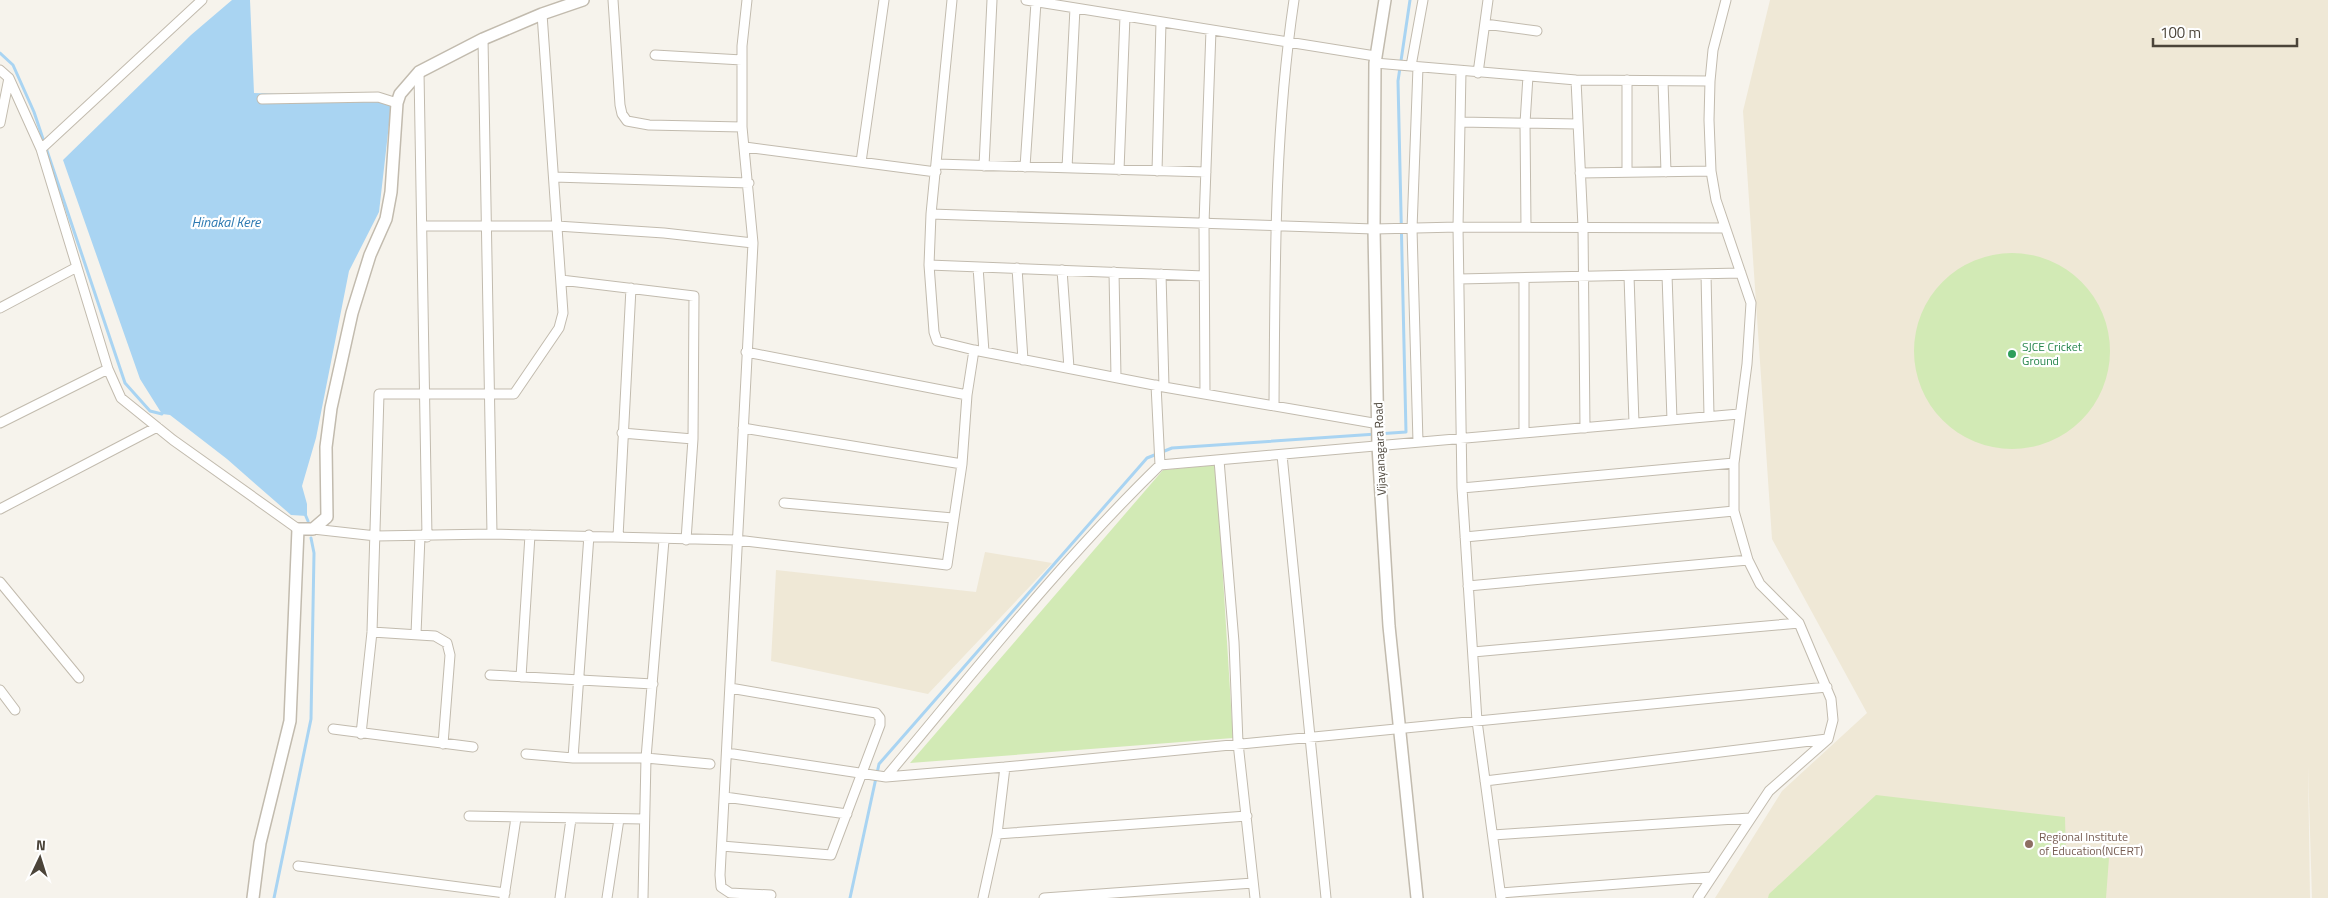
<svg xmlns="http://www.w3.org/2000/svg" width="2328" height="898" font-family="'Titillium Web',sans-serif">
  <rect width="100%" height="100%" fill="#f6f3ec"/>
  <path fill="#efe8d6" d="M1770 0H2328V898H2312L2308 766 2310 898H1715L1782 791 1867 713 1772 539 1743 111Z
    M985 552 1052 563 928 694 771 661 776 570 976 592Z"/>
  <path fill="#d2eab5" d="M1914 351a98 98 0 1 1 196 0a98 98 0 1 1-196 0Z
    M1216 465 1233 738 910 763 1163 470Z
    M1876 795 2065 817 2066 855 2109 858 2106 898H1768L1769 894Z"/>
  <path fill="#a9d4f2" d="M232 0H250L254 93 392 98 379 212 349 271 316 438 302 486 307 504V516L291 515 227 459 170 415 162 414 140 379 63 160 191 35Z"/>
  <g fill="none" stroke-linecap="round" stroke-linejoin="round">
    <path stroke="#a9d4f2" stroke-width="3" d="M0 53 13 65 34 112 125 383 150 411 162 414
      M305 514 308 521
      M274 898 311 719 314 553 311 538
      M850 898 879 764 1147 458 1172 448 1406 432 1398 81 1410 0"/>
    <defs>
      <path id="minor" d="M613 0 620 105 622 114 627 121 649 125 742 127
        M747 0 742 46V127L753 243 720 875 721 887 730 893 771 895
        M952 0 931 214 929 265 934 332 937 341 974 350 1164 387 1379 424
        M1026 0 1375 56
        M1485 24 1537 31
        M483 39 492 534
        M655 55 742 60
        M1375 63 1576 80 1710 81
        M1411 66 1423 0
        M1418 67 1412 229 1418 442
        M0 70 9 78 41 149 108 369 0 423
        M1461 71 1458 227 1462 488 1477 721 1501 898
        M419 72 427 537
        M1478 73 1488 0
        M1576 80 1583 227 1585 428
        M1663 81 1666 172
        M262 99 378 97 397 103
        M1460 122 1577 124
        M0 123 9 78
        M745 147 936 172
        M41 149 202 0
        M861 162 884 0
        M937 164 1206 172
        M984 166 992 0
        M1025 167 1036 2
        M1067 168 1075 8
        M1119 170 1125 16
        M1157 171 1161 22
        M1627 172V80
        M1580 173 1711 171
        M554 177 749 183
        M931 214 1374 229 1458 227 1725 228
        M422 226H557L664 233 753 243
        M1526 227 1525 123 1528 76
        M929 265 1204 276
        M978 267 984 352
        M1017 268 1023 360
        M1062 270 1069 368
        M1114 272 1116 377
        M1161 274 1164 387
        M1706 274 1709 416
        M1667 275 1672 420
        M1629 276 1634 423
        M1524 278V432
        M1459 279 1741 273
        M561 280 694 296 693 439 686 540
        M0 308 77 267
        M746 352 967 395
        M108 369 121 398 173 440 298 529
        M1156 385 1160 465
        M1205 394 1204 223 1211 30
        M1274 406C1275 271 1274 134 1294 0
        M743 428 962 464
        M622 433 693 439
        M1282 455 1326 898
        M1219 460 1234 642 1238 743 1255 898
        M1462 488 1734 463
        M784 503 953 518
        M0 509 157 427
        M313 529 376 536 492 534 737 540 947 565 962 464 967 395 974 350
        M618 537 631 288
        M1465 537 1734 511
        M0 582 79 678
        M1468 586 1748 560
        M372 632 435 636 447 643 450 655 443 744
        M416 634 420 536
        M1473 652 1799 623
        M490 675 653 684
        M521 677 530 535
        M0 690 15 710
        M333 729 473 747
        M361 734 372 632 379 394H514L559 328 563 313 542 14
        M727 753 886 777 1005 767
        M526 754 573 758H646L710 764
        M573 758 589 535
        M886 777C975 671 1061 561 1160 465L1739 414
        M1485 781 1827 739
        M725 797 847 814
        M469 816 644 819
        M997 834 1247 816
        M1493 835 1750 818
        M722 846 831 855 880 725V718L876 713 730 688
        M298 866 505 893
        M1501 893 1711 877
        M504 897 516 818
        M560 898 571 819
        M607 898 619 819
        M643 898 646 758 664 540
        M983 898 997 834 1005 767 1827 687
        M1044 898 1253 883
        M1698 898 1769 791 1828 739 1833 720 1831 699 1799 623 1760 584 1748 560 1734 511V463L1747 364 1751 303 1716 200 1711 171 1709 120 1710 81 1713 50 1726 0"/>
      <path id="tertiary" d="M1385 0 1375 63 1374 229 1378 446 1389 626 1417 898
        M253 898 260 843 290 721 298 529H313L327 517 326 447 331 408 352 313 370 255 386 219 391 192 397 103 400 94 419 72 483 39 542 14 583 0"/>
    </defs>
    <use href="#minor" stroke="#c2bbae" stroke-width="11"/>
    <use href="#tertiary" stroke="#c2bbae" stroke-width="14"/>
    <use href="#minor" stroke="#fff" stroke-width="9"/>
    <use href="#tertiary" stroke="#fff" stroke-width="11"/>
  </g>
  <circle fill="#2e9e5b" stroke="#fff" stroke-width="2" cx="2012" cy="354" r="5"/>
  <circle fill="#8d6e63" stroke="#fff" stroke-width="2" cx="2029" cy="844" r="5"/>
  <g text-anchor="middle" stroke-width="4.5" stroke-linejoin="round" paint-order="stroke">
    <g font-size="12" fill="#27864d" stroke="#fff" text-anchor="start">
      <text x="2022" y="351">SJCE Cricket<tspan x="2022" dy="14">Ground</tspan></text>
    </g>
    <g font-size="12" fill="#4b4439" stroke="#fff">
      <text transform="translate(1380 449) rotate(-92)" y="4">Vijayanagara Road</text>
    </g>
    <g font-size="12" fill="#785e54" stroke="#fff" text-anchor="start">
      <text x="2039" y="841">Regional Institute<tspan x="2039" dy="14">of Education(NCERT)</tspan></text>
    </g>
    <g font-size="14" font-style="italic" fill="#2e7ab2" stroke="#fff">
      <text x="226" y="227">Hinakal Kere</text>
    </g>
  </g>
  <g transform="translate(40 858) rotate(4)" stroke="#ffffff" stroke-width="4" paint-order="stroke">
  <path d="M0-4L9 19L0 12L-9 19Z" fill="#4b4439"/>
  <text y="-8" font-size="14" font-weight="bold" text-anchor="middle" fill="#4b4439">N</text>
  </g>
  <path d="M2153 38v8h144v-8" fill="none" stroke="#4b4439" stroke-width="2.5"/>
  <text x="2160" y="38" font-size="15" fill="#4b4439" stroke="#ffffff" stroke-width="4" paint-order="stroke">100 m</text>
</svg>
